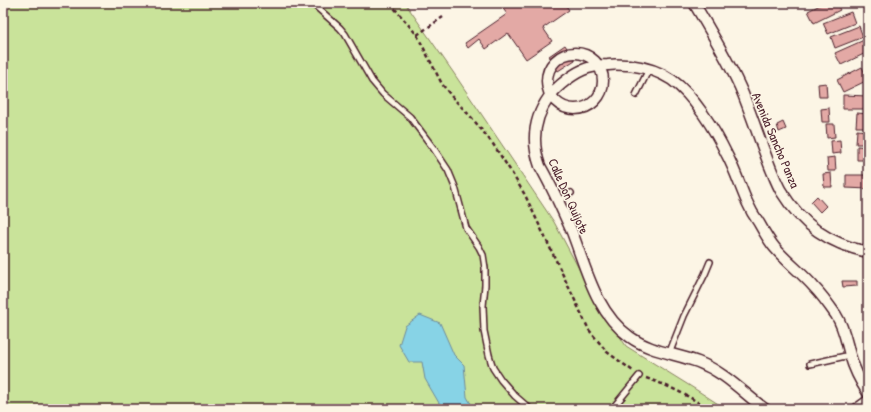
<svg xmlns="http://www.w3.org/2000/svg" width="871" height="412" font-family="'Patrick Hand',sans-serif">
  <rect width="100%" height="100%" fill="#fcf5e5"/>
  <filter id="ink" filterUnits="userSpaceOnUse"><feTurbulence type="fractalNoise" baseFrequency=".025" numOctaves="2"/><feDisplacementMap in="SourceGraphic" scale="8" xChannelSelector="R" yChannelSelector="G"/><feConvolveMatrix kernelMatrix="1 2 1 2 8 2 1 2 1" color-interpolation-filters="sRGB"/></filter>
  <g filter="url(#ink)">
    <path fill="#c9e39a" stroke="#8a8162" d="M3 3H405L453 72 554 222 593 295 626 346 695 389 726 409H3Z"/>
    <path fill="#87d3e6" stroke="#6f8b9b" d="M420 315 440 323 454 355 464 365 467 397 474 409H445L439 403 425 379 422 362H409L399 345 405 326Z"/>
    <path fill="#e3a9a5" stroke="#4a1f2b" d="M499 3H564L569 10 543 28 552 41 526 59 508 33 486 49 479 39 468 48 465 43 507 14Z
      M824 3H836L840 10 814 23 808 11Z
      M851 12 855 23 828 34 823 23Z
      M859 26 863 37 835 48 831 37Z
      M864 40 868 48V52L841 65 835 53Z
      M565 45 575 60 558 71 549 56Z
      M862 67 868 80 843 92 837 80Z
      M826 83 827 97H819L818 84Z
      M843 95 868 96V109H843Z
      M829 108 830 122H822L821 109Z
      M857 113 868 114V127H856Z
      M783 122 786 129 779 132 777 125Z
      M826 124H834L835 137 827 138Z
      M857 130 868 131V144H856Z
      M840 140 841 153 832 154 831 141Z
      M857 146 868 147V160H857Z
      M835 157 836 171H828L827 158Z
      M831 173 832 187H824L823 174Z
      M846 175H868V189L846 188Z
      M817 196 826 206 820 212 811 202Z
      M842 281H857V286L843 287Z"/>
    <g fill="none" stroke-linecap="round" stroke-linejoin="round">
      <defs>
        <path id="lane" d="M312 3 340 28 345 34 372 81 383 94 410 117 434 149 448 170 455 187 466 228 479 247 483 255 485 268V285L483 306 484 331 489 355 493 368 501 380 515 396 530 409
          M636 95 649 69
          M559 201 571 193
          M669 354 684 316 705 274 710 262
          M810 364 850 355
          M612 409 639 376"/>
        <path id="street" d="M694 3C711 32 730 63 743 94 753 119 761 144 771 169 774 176 777 184 781 191 802 225 829 244 868 252
          M547 81a28 28 0 1 1 56 0a28 28 0 1 1-56 0Z
          M765 409C742 392 726 373 698 362 674 353 651 352 630 337 596 313 586 268 572 232 562 209 552 187 540 166 531 141 534 118 549 97 557 86 575 72 588 68 594 66 602 65 608 65 615 64 622 65 629 65 645 67 659 71 672 80 694 96 715 130 727 155 735 170 740 186 747 202 750 209 754 216 759 223 764 232 769 241 775 248 787 262 802 273 814 287 822 295 829 305 836 315 844 327 846 341 850 355 854 369 860 381 868 393
          M857 409 868 401"/>
      </defs>
      <use href="#lane" stroke="#4a1f2b" stroke-width="8"/>
      <use href="#street" stroke="#4a1f2b" stroke-width="13"/>
      <path stroke="#4a1f2b" stroke-width="2.5" stroke-dasharray="4 3" stroke-linecap="butt" d="M390 3 417 35 442 84 452 97 472 118 493 144 510 170 525 195 589 330 607 352 633 371
        M859 3 865 10 868 12
        M417 35 443 17
        M646 378C669 386 688 395 708 409"/>
      <use href="#lane" stroke="#fcf5e5" stroke-width="5"/>
      <use href="#street" stroke="#fcf5e5" stroke-width="10"/>
    </g>
  </g>
  <g text-anchor="middle" stroke-width="3" stroke-linejoin="round" paint-order="stroke">
    <g font-size="13" fill="#4a1f2b" stroke="#fcf5e5">
      <text transform="translate(776 140) rotate(67)" y="5">Avenida Sancho Panza</text>
      <text transform="translate(569 196) rotate(66)" y="5">Calle Don Quijote</text>
    </g>
  </g>
  <rect width="871" height="412" fill="none" stroke="#fcf5e5" stroke-width="16"/>
  <rect x="8" y="8" width="855" height="396" fill="none" stroke="#4a1f2b" stroke-width="1.5" filter="url(#ink)"/>
</svg>
